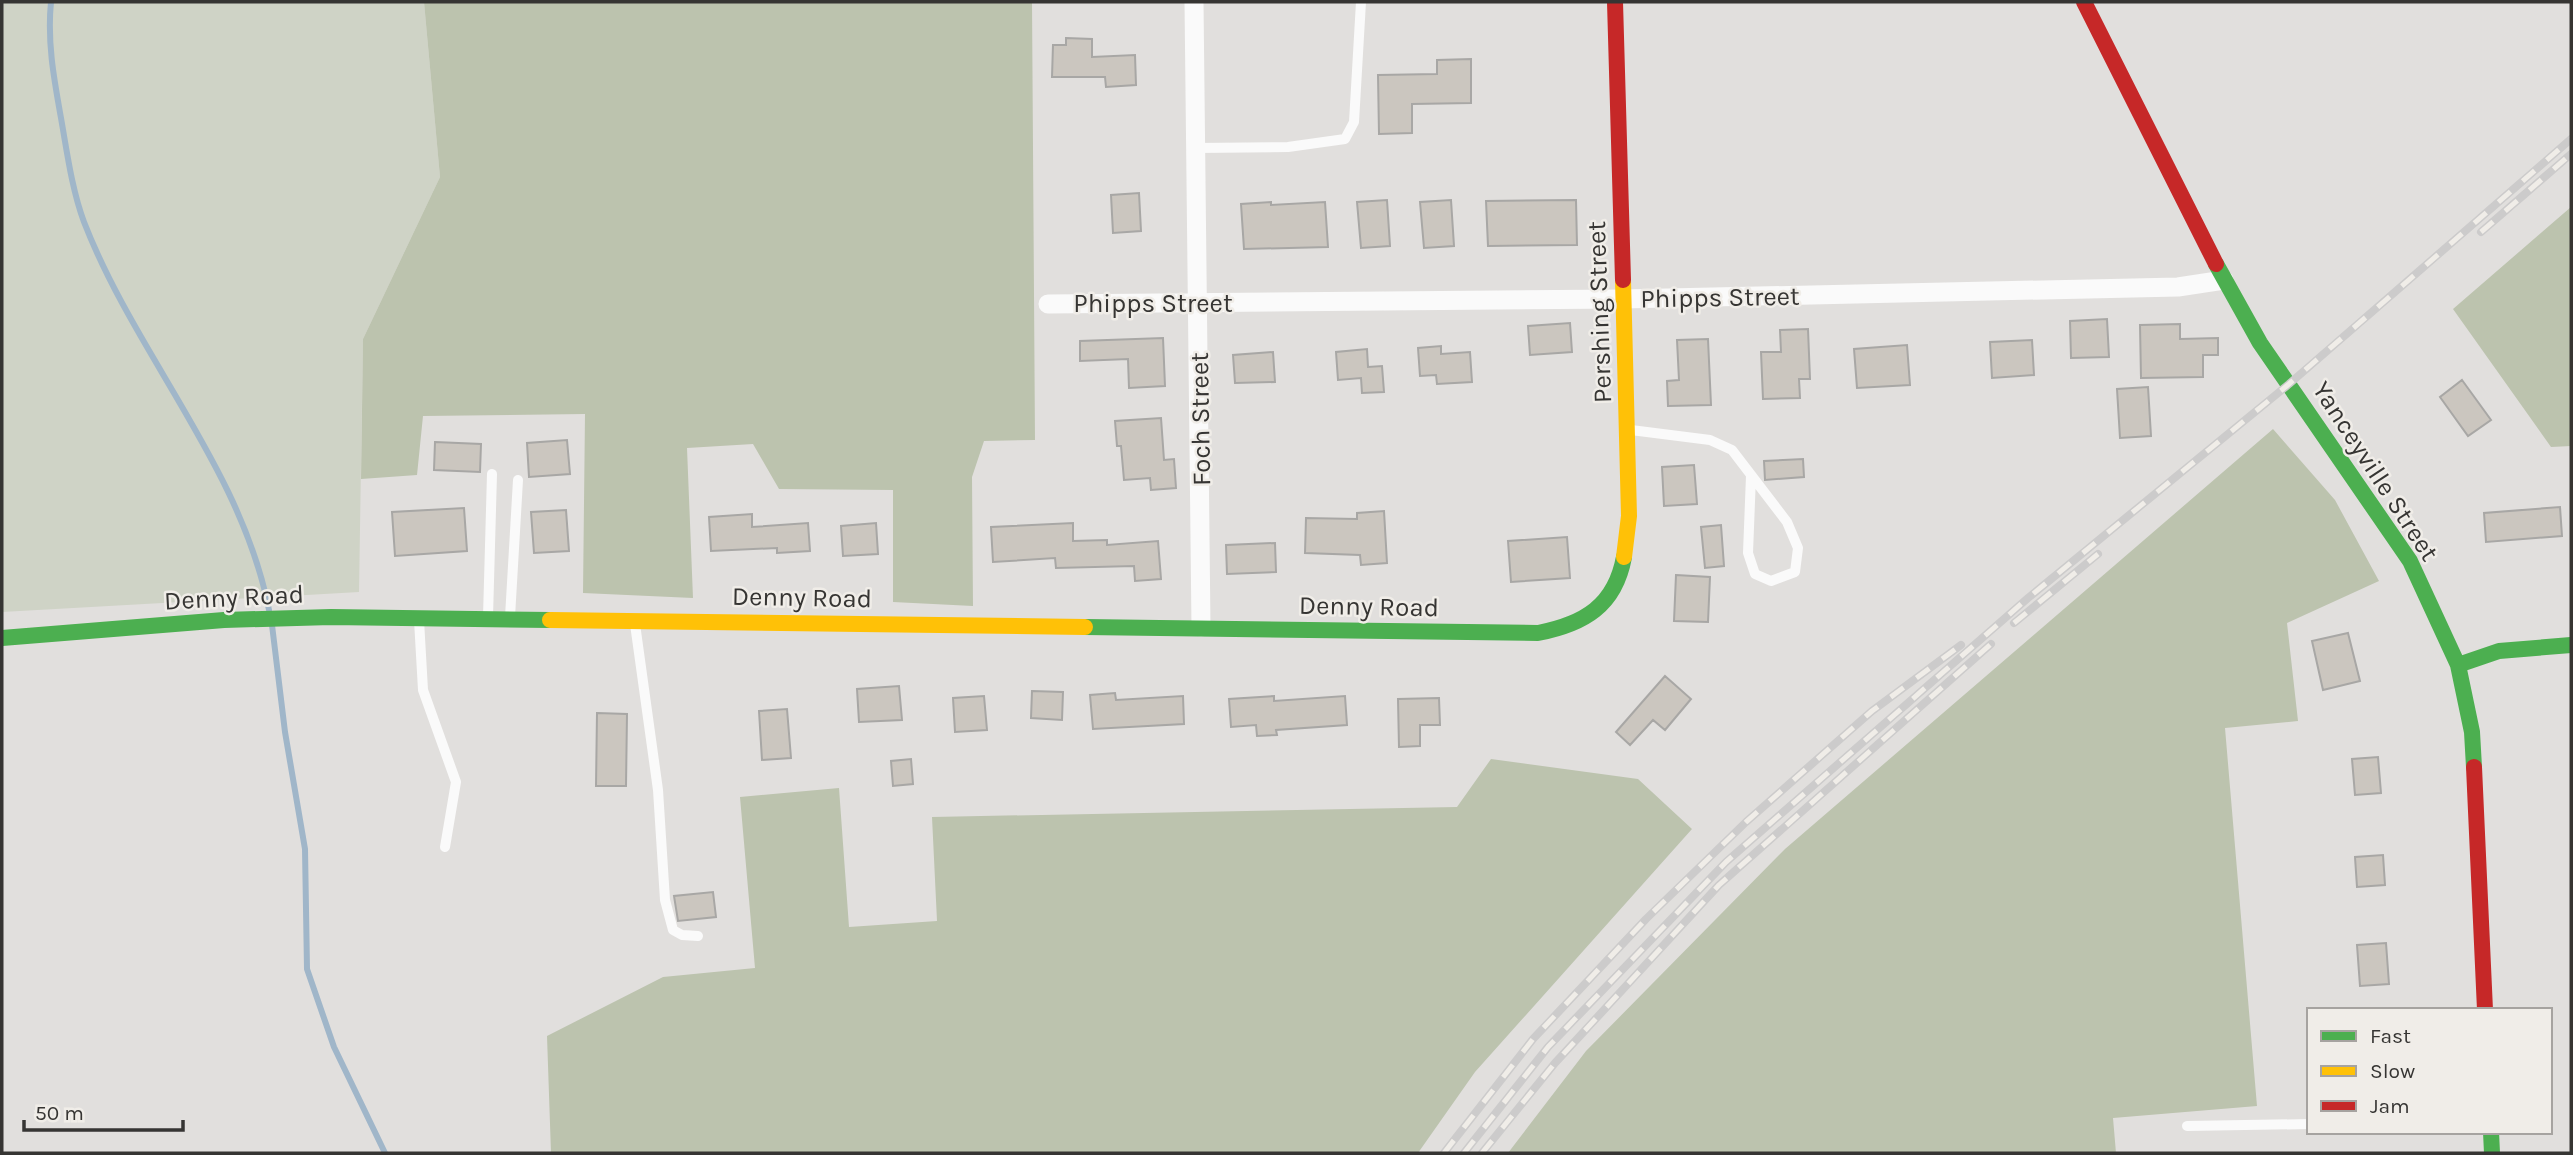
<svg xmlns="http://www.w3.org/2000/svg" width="2573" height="1155" font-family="Karla,sans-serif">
  <rect width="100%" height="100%" fill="#e1dfdd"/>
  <path fill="#cfd3c6" d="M2 2H424L440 177 363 339 359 592 2 612Z"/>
  <path fill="#bcc3ae" d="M424 2H1032L1035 440 984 441 972 477 973 606 893 602V490L779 489 753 444 687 448 693 598 583 593 585 414 423 416 417 475 361 479 363 339 440 177Z
    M2571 207V446L2551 447 2453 309Z
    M2273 429 2335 500 2379 581 2287 623 2298 721 2225 728 2257 1106 2113 1118 2116 1153H1508L1586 1051 1785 849Z
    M1491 759 1638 779 1692 829 1475 1072 1418 1153H551L547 1036 663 977 755 968 740 797 839 788 849 927 937 921 932 817 1457 807Z"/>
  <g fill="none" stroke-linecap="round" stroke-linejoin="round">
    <path stroke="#a0b6c9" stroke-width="6" d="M51 2C47 42 54 79 61 118 67 152 72 190 84 222 136 356 241 467 269 610
      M272 625 285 732 305 849 307 969 334 1047 385 1153"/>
  </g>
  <path fill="#cbc6bf" stroke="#a8a7a5" stroke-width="2" d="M1066 38 1092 39V57L1135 55 1136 85 1106 87 1105 77H1052L1053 45H1066Z
    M1471 59V103L1412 104V133L1379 134 1378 75 1437 74V60Z
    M1139 193 1141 231 1113 233 1111 195Z
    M1387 200 1390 246 1361 248 1357 202Z
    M1451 200 1454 246 1424 248 1420 202Z
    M1576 200 1577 245 1488 246 1486 201Z
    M1271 202V205L1325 202 1328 247 1244 249 1241 204Z
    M2107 319 2109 357 2071 358 2070 321Z
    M1570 323 1572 352 1530 355 1528 326Z
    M2180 324V339L2218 338V355H2203V377L2141 378 2140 325Z
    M1808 329 1810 379H1799L1800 398 1763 399 1761 352H1781L1780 330Z
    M1163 338 1165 386 1129 388 1128 359 1080 361V341Z
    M1708 339 1711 405 1668 406 1667 381 1679 380 1677 340Z
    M2032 340 2034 375 1992 378 1990 342Z
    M1907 345 1910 385 1857 388 1854 349Z
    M1441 346V354L1470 352 1472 382 1437 384 1436 375 1420 376 1418 348Z
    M1367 349 1368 367 1382 366 1384 392 1362 393 1361 378 1338 380 1336 352Z
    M1273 352 1275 382 1235 383 1233 355Z
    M2462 380 2491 420 2468 436 2440 397Z
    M2148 387 2151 436 2120 438 2117 389Z
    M1161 418 1164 460 1174 459 1176 488 1151 490 1150 478 1124 480 1121 446H1117L1115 421Z
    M567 440 570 474 529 477 527 443Z
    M435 442 481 444 480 472 434 470Z
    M1803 459 1804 477 1765 480 1764 461Z
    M1694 465 1697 504 1664 506 1662 467Z
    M2560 507 2562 536 2486 542 2484 513Z
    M464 508 467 551 395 556 392 512Z
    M566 510 569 551 534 553 531 512Z
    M1384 511 1387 563 1361 565 1360 555 1305 553 1306 518 1357 519V513Z
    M752 514V527L808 523 810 551 777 553V548L711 551 709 517Z
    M876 523 878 554 843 556 841 526Z
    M1073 523V541L1107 540V545L1158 541 1161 579 1135 581 1134 566 1056 568 1055 558 993 562 991 527Z
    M1721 525 1724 566 1705 568 1701 527Z
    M1567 537 1570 578 1511 582 1508 541Z
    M1275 543 1276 572 1227 574 1226 545Z
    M1676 575 1710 577 1708 622 1674 621Z
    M2348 633 2360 681 2323 690 2312 641Z
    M1665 676 1691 699 1665 730 1653 720 1630 745 1616 732Z
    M899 686 902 720 859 722 857 689Z
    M1032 691 1063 692 1062 720 1031 718Z
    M1115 693 1116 700 1183 696 1184 724 1093 729 1090 695Z
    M984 696 987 730 955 732 953 698Z
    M1274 696V701L1345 696 1347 725 1276 730 1277 735 1257 736 1256 725 1231 727 1229 699Z
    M1439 698 1440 725H1420V746L1399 747 1398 699Z
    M787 709 791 758 762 760 759 711Z
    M597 713 627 714 626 786H596Z
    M2378 757 2381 793 2355 795 2352 759Z
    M911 759 913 784 893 786 891 761Z
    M2383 855 2385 885 2357 887 2355 857Z
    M713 892 716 917 678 921 674 896Z
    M2386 943 2389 984 2360 986 2357 945Z"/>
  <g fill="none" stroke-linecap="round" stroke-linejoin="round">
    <path stroke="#fafafa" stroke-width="10" d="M1196 148 1288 147 1345 139 1354 122 1361 2
      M1631 430 1710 440 1732 450 1787 522 1798 548 1795 572 1771 581 1755 574 1748 553 1751 476
      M488 617 492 474
      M510 617 518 480
      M419 620 423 690 456 782 445 847
      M635 624 658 790 665 900 673 930 682 935 698 936
      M2187 1126 2309 1124"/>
    <path stroke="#fafafa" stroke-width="19" d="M1194 2 1201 627
      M1048 304 1622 299 2178 287 2224 280"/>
    <path stroke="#4caf50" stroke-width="16" d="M2216 264 2260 343 2410 561 2458 665 2472 732 2474 767
      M1085 627 1538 633C1584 624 1615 606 1624 557
      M2 638 224 620 331 617 550 620
      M2458 665 2499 651 2571 645
      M2491 1132 2492 1153"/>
    <path stroke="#ffc107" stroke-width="16" d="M1623 280 1629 516 1624 557
      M550 620 1085 627"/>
    <path stroke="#c62828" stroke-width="16" d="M1615 2 1623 280
      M2084 2 2216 264
      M2474 767 2485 1010"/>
    <defs>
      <path id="rail" d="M2481 232 2571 154
        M2014 623 2098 554
        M1444 1153 1533 1039 1646 919 1746 822 1872 711 1961 645
        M1464 1153 1548 1047 1726 862 2028 598 2289 384 2571 139
        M1482 1153 1555 1063 1719 885 1991 644"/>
    </defs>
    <use href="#rail" stroke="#cccbcb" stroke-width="8"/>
    <use href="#rail" stroke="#f0ede8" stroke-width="5" stroke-dasharray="16" stroke-linecap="butt"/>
  </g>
  <g text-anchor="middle" stroke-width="5" stroke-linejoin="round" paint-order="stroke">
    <g font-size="26" fill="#363533" stroke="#f0ede8">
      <text transform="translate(1720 297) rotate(-1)" y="9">Phipps Street</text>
      <text x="1153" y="312">Phipps Street</text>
      <text transform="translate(1599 312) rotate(-92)" y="9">Pershing Street</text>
      <text transform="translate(1200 419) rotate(-91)" y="9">Foch Street</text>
      <text transform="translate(2376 471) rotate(57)" y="9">Yanceyville Street</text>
      <text transform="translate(234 597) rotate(-3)" y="9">Denny Road</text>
      <text transform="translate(802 597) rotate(1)" y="9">Denny Road</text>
      <text transform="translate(1369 606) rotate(1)" y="9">Denny Road</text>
    </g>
  </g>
  <rect width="2573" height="1155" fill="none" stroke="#363533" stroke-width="7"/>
  <rect x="2307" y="1008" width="245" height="126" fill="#f0ede8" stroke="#a6a3a0" stroke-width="2"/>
  <rect x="2321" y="1031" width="35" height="10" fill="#4caf50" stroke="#a6a3a0" stroke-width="2"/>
  <text x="2370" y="1043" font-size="21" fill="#363533">Fast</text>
  <rect x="2321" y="1066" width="35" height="10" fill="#ffc107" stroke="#a6a3a0" stroke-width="2"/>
  <text x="2370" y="1078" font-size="21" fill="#363533">Slow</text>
  <rect x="2321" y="1101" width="35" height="10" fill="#c62828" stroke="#a6a3a0" stroke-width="2"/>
  <text x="2370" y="1113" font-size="21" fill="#363533">Jam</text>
  <path d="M24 1120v10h159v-10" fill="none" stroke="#363533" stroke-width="3.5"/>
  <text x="35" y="1120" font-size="21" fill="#363533" stroke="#f0ede8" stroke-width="5" paint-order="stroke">50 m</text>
</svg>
